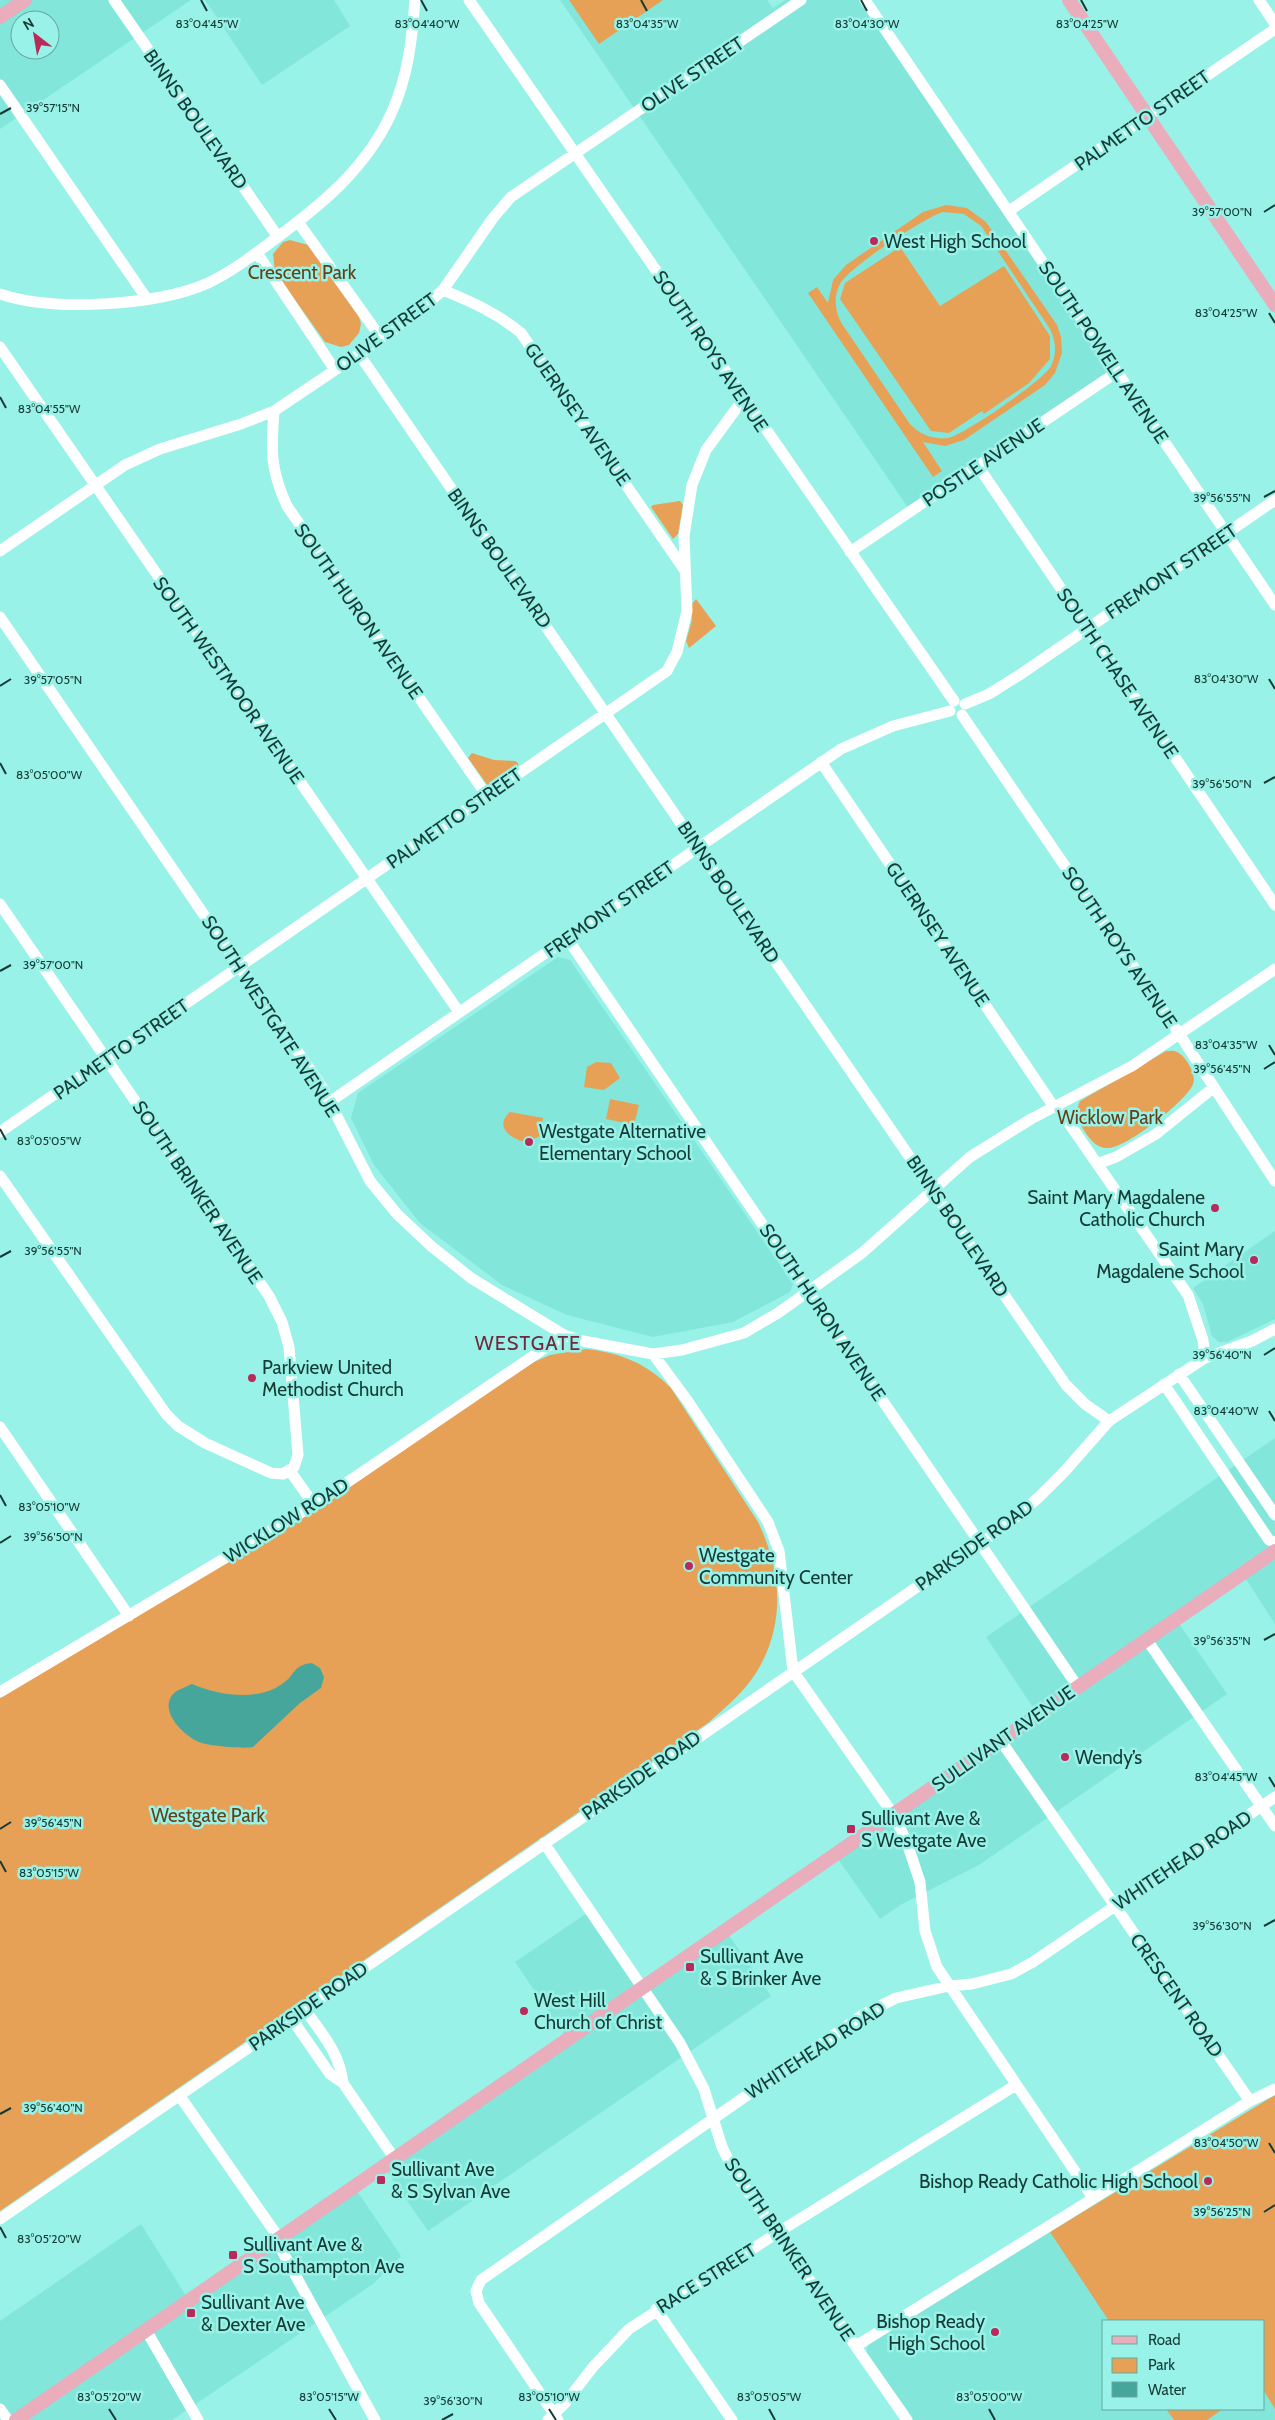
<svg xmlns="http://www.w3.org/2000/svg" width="1275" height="2420" font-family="Cabin,sans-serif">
  <rect width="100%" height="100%" fill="#98f2e7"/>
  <path fill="#82e6da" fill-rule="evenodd" d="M0 0H191L0 129ZM20 20H50V50H20Z
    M205 0H334L350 26 262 85Z
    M560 0H767L773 8 785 0H859L1111 370 909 509Z
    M558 957 570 960 793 1284 790 1292 733 1322 653 1337 567 1315 502 1285 420 1223 374 1165 351 1118 358 1093Z
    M1275 1231V1319L1227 1342H1219L1212 1336 1203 1304 1193 1288Z
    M1275 1438V1624L1244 1576 1178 1622 1227 1694 979 1865 902 1904 880 1919 833 1852 1036 1712 986 1637Z
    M593 1909 644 1983 724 1928 771 1996 428 2231 382 2164 566 2037 515 1962Z
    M1275 2100V2420H913L866 2352 869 2342 1050 2232 1053 2236ZM1104 2321H1264V2409H1104Z
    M353 2185 401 2256 373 2284 172 2420H0V2321L141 2224 186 2296Z"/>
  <path fill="#e7a156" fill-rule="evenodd" d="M569 0H663L599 44Z
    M946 205 967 208 986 222 1057 325 1061 337 1062 353 1055 373 1045 385 964 440 945 446 923 442 942 471 933 477 808 293 817 287 828 303 833 280 846 265 923 212ZM943 212 964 214 981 226 1050 329C1056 341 1057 354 1051 366 1044 380 964 435 948 438 933 440 919 434 910 424L842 324C835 312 833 297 840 284 848 268 925 217 943 212Z
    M290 240 308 245 359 317 361 324 359 333 349 345 341 347 325 342 275 272 273 254 283 242Z
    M900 247 940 306 1004 266 1050 336V359L1029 383 984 414 982 411 949 433 931 431 840 299 845 283Z
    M680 501 683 505 678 534 673 539 651 507 653 505Z
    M696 599 716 626 689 648 686 641 692 620 691 605Z
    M472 753 494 760 515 761 518 763V767L488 786 468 758Z
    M1166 1051C1170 1051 1174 1050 1177 1052 1186 1056 1197 1075 1193 1084 1187 1101 1127 1147 1109 1148 1098 1149 1091 1141 1085 1132 1078 1121 1074 1114 1080 1101Z
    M596 1062 611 1063 620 1078 604 1090 584 1087 587 1067Z
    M610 1099 639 1105 634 1125 606 1119Z
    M510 1112 543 1118 540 1136 527 1142C512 1140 493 1127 510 1112Z
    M586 1349C621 1353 646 1363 671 1388L758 1522C782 1571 786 1625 756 1673 743 1693 725 1708 708 1723L0 2211V1698L110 1632 534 1362 550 1355Z
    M1275 2095V2409L1264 2391V2321H1109L1050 2232Z
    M1166 2409H1223L1207 2420H1174Z"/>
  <path fill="#47a69c" d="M312 1663 320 1668 324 1677 321 1688 300 1703 253 1747C245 1749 208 1746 199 1742 184 1736 157 1710 174 1693 179 1689 186 1687 192 1684 218 1695 257 1702 282 1684 296 1675 292 1665 312 1663Z"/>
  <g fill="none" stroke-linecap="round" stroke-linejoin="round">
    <path stroke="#fff" stroke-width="11" d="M114 0 278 237
      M469 0 954 701
      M865 0 1275 605
      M1259 0 1275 24
      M0 85 147 299
      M1009 211 1275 29
      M298 222 381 338
      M257 253 335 370
      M443 290C472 302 497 313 521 333L684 569
      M0 294C52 312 157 306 208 283 231 272 251 257 271 242 320 206 365 170 391 114 408 77 412 40 415 0
      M0 347 459 1012
      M359 354 1066 1385 1085 1404 1109 1421
      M274 411C271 450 270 469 287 506L487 796
      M978 466 1275 905
      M0 551 125 465 160 449 241 424 274 411 359 354 413 316 443 290 493 218 511 197 801 0
      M850 552 1117 372
      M0 617 322 1087 370 1181 397 1214 431 1246 471 1278 564 1335 583 1341 653 1354 682 1350 744 1333 778 1313 862 1253 970 1157 1031 1119 1132 1066 1275 969
      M965 704 989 694 1021 674 1275 500
      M962 715 1176 1029 1275 1181
      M821 762 1054 1107
      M0 904 269 1296 282 1322 289 1347 298 1455 294 1467 283 1474 271 1473 205 1443 178 1426 166 1414 0 1176
      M567 938 1078 1687
      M331 1101 841 749 893 726 950 711
      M1057 1106 1188 1295 1203 1340 1205 1358
      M0 1132 667 671 677 652 687 611 684 536 692 485 706 450 744 398
      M1097 1164 1116 1157 1156 1134 1213 1088
      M653 1354 687 1400 768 1522 779 1551 793 1671 893 1814 906 1840 920 1882 925 1931 937 1967 1093 2198
      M1179 1374 1275 1515
      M1164 1384 1269 1540 1275 1542
      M0 1427 129 1616
      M290 1471 314 1505
      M1147 1640 1275 1826
      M0 1692 314 1505 564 1335
      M1001 1741 1250 2101
      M544 1843 680 2043 704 2089 722 2147 735 2173 907 2420
      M343 2083C340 2055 324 2036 308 2014L298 2012 296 2025 330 2074 343 2083 394 2158
      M179 2095 279 2238
      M0 2219 1004 1527 1038 1498 1065 1471 1109 1421 1205 1358 1252 1341 1275 1329
      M276 2240 375 2420
      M656 2309 732 2420
      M146 2330 198 2420
      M856 2346 1250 2101 1275 2089
      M0 2409 8 2420
      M548 2420 566 2402 593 2367 629 2329 777 2233 1016 2085
      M558 2420 479 2303 476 2291 481 2280 864 2014 896 1998 949 1986 972 1984 1011 1974 1033 1962 1275 1797"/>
    <path stroke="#e9adbb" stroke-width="14" d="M1069 0 1275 305
      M0 17 25 0
      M16 2420 1275 1551"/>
  </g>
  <path fill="none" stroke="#153b37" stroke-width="2" d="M201 0 207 11M421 0 427 11M641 0 647 11M861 0 867 11M1081 0 1087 11M0 114 11 108M1264 212 1275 205M1269 313 1275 323M0 397 6 408M1264 497 1275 491M1269 679 1275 689M0 686 11 679M0 763 6 774M1264 783 1275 777M0 971 11 965M1269 1045 1275 1055M1264 1069 1275 1062M0 1129 6 1140M0 1257 11 1251M1264 1355 1275 1348M1269 1411 1275 1421M0 1495 6 1506M0 1543 11 1536M1264 1640 1275 1634M1269 1777 1275 1787M0 1829 11 1822M0 1861 6 1872M1264 1926 1275 1920M0 2114 11 2108M1269 2143 1275 2153M1264 2212 1275 2205M0 2227 6 2238M109 2409 116 2420M329 2409 336 2420M549 2409 556 2420M769 2409 775 2420M989 2409 995 2420M442 2420 453 2414"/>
  <g fill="#b82a5a" stroke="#98f2e7" stroke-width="2">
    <circle cx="874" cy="241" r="5"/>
    <circle cx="529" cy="1142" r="5"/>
    <circle cx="1215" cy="1208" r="5"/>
    <circle cx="1254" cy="1260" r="5"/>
    <circle cx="252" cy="1378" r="5"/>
    <circle cx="689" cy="1566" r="5"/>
    <circle cx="1065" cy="1757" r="5"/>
    <rect x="846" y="1824" width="10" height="10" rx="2.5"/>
    <rect x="685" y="1962" width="10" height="10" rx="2.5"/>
    <circle cx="524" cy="2011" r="5"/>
    <rect x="376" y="2175" width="10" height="10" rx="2.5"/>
    <circle cx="1208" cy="2181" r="5"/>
    <rect x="228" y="2250" width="10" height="10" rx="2.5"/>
    <rect x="186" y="2308" width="10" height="10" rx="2.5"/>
    <circle cx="995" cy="2332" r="5"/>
  </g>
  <g text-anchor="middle" stroke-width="5" stroke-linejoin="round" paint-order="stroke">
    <g font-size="19" fill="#153b37" stroke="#98f2e7">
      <text transform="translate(692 74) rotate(-34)" y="7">OLIVE STREET</text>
      <text transform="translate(196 119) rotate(55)" y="7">BINNS BOULEVARD</text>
      <text transform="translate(1142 120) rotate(-35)" y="7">PALMETTO STREET</text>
      <text transform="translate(386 332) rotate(-36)" y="7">OLIVE STREET</text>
      <text transform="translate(711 351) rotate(56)" y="7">SOUTH ROYS AVENUE</text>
      <text transform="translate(1104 352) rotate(56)" y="7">SOUTH POWELL AVENUE</text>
      <text transform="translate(578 414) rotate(55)" y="7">GUERNSEY AVENUE</text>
      <text transform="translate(983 462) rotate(-34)" y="7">POSTLE AVENUE</text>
      <text transform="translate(500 558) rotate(55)" y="7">BINNS BOULEVARD</text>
      <text transform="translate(1171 571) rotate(-34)" y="7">FREMONT STREET</text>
      <text transform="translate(359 611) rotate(55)" y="7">SOUTH HURON AVENUE</text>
      <text transform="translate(1118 673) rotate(56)" y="7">SOUTH CHASE AVENUE</text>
      <text transform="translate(229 680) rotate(55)" y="7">SOUTH WESTMOOR AVENUE</text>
      <text transform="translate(454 818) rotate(-35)" y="7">PALMETTO STREET</text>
      <text transform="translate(729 892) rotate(56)" y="7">BINNS BOULEVARD</text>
      <text transform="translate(609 909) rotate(-35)" y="7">FREMONT STREET</text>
      <text transform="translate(938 934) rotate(56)" y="7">GUERNSEY AVENUE</text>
      <text transform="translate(1120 947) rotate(56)" y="7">SOUTH ROYS AVENUE</text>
      <text transform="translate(271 1016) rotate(57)" y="7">SOUTH WESTGATE AVENUE</text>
      <text transform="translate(121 1049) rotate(-35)" y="7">PALMETTO STREET</text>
      <text transform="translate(198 1192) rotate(56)" y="7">SOUTH BRINKER AVENUE</text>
      <text transform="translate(958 1226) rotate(56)" y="7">BINNS BOULEVARD</text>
      <text transform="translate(823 1312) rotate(56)" y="7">SOUTH HURON AVENUE</text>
      <text transform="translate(286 1520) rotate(-32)" y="7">WICKLOW ROAD</text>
      <text transform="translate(974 1545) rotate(-36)" y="7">PARKSIDE ROAD</text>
      <text transform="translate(1003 1738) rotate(-35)" y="7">SULLIVANT AVENUE</text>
      <text transform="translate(641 1775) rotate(-35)" y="7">PARKSIDE ROAD</text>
      <text transform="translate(1182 1860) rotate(-34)" y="7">WHITEHEAD ROAD</text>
      <text transform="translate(1177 1995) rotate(55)" y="7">CRESCENT ROAD</text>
      <text transform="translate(308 2006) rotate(-35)" y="7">PARKSIDE ROAD</text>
      <text transform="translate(815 2050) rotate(-33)" y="7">WHITEHEAD ROAD</text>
      <text transform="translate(790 2249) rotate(56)" y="7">SOUTH BRINKER AVENUE</text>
      <text transform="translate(706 2278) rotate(-32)" y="7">RACE STREET</text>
    </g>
    <g font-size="19" fill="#153b37" stroke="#98f2e7" text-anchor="start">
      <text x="884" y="248">West High School</text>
      <text x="539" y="1138">Westgate Alternative<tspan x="539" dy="22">Elementary School</tspan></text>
      <text x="1205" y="1204" text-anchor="end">Saint Mary Magdalene<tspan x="1205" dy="22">Catholic Church</tspan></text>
      <text x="1244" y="1256" text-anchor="end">Saint Mary<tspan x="1244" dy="22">Magdalene School</tspan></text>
      <text x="262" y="1374">Parkview United<tspan x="262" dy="22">Methodist Church</tspan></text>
      <text x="699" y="1562">Westgate<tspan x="699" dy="22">Community Center</tspan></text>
      <text x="1075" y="1764">Wendy’s</text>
      <text x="861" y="1825">Sullivant Ave &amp;<tspan x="861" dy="22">S Westgate Ave</tspan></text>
      <text x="700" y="1963">Sullivant Ave<tspan x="700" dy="22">&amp; S Brinker Ave</tspan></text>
      <text x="534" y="2007">West Hill<tspan x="534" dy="22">Church of Christ</tspan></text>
      <text x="391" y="2176">Sullivant Ave<tspan x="391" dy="22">&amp; S Sylvan Ave</tspan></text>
      <text x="1198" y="2188" text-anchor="end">Bishop Ready Catholic High School</text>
      <text x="243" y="2251">Sullivant Ave &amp;<tspan x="243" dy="22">S Southampton Ave</tspan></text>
      <text x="201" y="2309">Sullivant Ave<tspan x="201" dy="22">&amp; Dexter Ave</tspan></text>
      <text x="985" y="2328" text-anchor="end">Bishop Ready<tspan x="985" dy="22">High School</tspan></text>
    </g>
    <g font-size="19" fill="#634018" stroke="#98f2e7">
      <text x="302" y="279">Crescent Park</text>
      <text x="1110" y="1124">Wicklow Park</text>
      <text x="208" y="1822">Westgate Park</text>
    </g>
    <g font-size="20" letter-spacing="1" fill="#6e293c" stroke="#98f2e7">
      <text x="528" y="1350">WESTGATE</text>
    </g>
  </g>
  <g font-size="12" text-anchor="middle" fill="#153b37" stroke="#98f2e7" stroke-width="5" stroke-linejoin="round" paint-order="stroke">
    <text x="1087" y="28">83°04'25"W</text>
    <text x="207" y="28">83°04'45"W</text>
    <text x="427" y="28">83°04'40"W</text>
    <text x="647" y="28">83°04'35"W</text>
    <text x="867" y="28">83°04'30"W</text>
    <text x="53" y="112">39°57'15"N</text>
    <text x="1222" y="216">39°57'00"N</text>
    <text x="1226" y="317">83°04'25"W</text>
    <text x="49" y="413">83°04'55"W</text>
    <text x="1222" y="502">39°56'55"N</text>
    <text x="1226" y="683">83°04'30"W</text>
    <text x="53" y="684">39°57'05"N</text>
    <text x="49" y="779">83°05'00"W</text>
    <text x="1222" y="788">39°56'50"N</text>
    <text x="53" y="969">39°57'00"N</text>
    <text x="1226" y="1049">83°04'35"W</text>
    <text x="1222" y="1073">39°56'45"N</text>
    <text x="49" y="1145">83°05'05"W</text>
    <text x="53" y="1255">39°56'55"N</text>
    <text x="1222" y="1359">39°56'40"N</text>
    <text x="1226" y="1415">83°04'40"W</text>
    <text x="49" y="1511">83°05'10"W</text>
    <text x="53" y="1541">39°56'50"N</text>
    <text x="1222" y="1645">39°56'35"N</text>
    <text x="1226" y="1781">83°04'45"W</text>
    <text x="53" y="1827">39°56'45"N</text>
    <text x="49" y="1877">83°05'15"W</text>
    <text x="1222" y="1930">39°56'30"N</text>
    <text x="53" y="2112">39°56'40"N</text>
    <text x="1226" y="2147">83°04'50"W</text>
    <text x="1222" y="2216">39°56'25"N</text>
    <text x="49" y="2243">83°05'20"W</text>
    <text x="109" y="2401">83°05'20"W</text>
    <text x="329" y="2401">83°05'15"W</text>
    <text x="549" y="2401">83°05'10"W</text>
    <text x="769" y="2401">83°05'05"W</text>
    <text x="989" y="2401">83°05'00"W</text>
    <text x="453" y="2405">39°56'30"N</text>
  </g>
  <rect x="1102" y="2320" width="162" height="90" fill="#98f2e7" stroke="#64a9a1"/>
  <rect x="1112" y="2336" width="25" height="8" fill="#e9adbb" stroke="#64a9a1"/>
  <text x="1148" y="2345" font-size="15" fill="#153b37">Road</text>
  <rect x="1112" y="2358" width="25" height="15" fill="#e7a156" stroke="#64a9a1"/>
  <text x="1148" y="2370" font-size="15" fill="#153b37">Park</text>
  <rect x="1112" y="2382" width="25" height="15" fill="#47a69c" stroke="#64a9a1"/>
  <text x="1148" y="2395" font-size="15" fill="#153b37">Water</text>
  <g transform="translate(35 35) rotate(329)"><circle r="24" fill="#98f2e7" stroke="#64a9a1"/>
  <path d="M0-4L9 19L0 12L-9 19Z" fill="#b82a5a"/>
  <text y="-8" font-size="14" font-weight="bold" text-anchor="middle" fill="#153b37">N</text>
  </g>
</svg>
